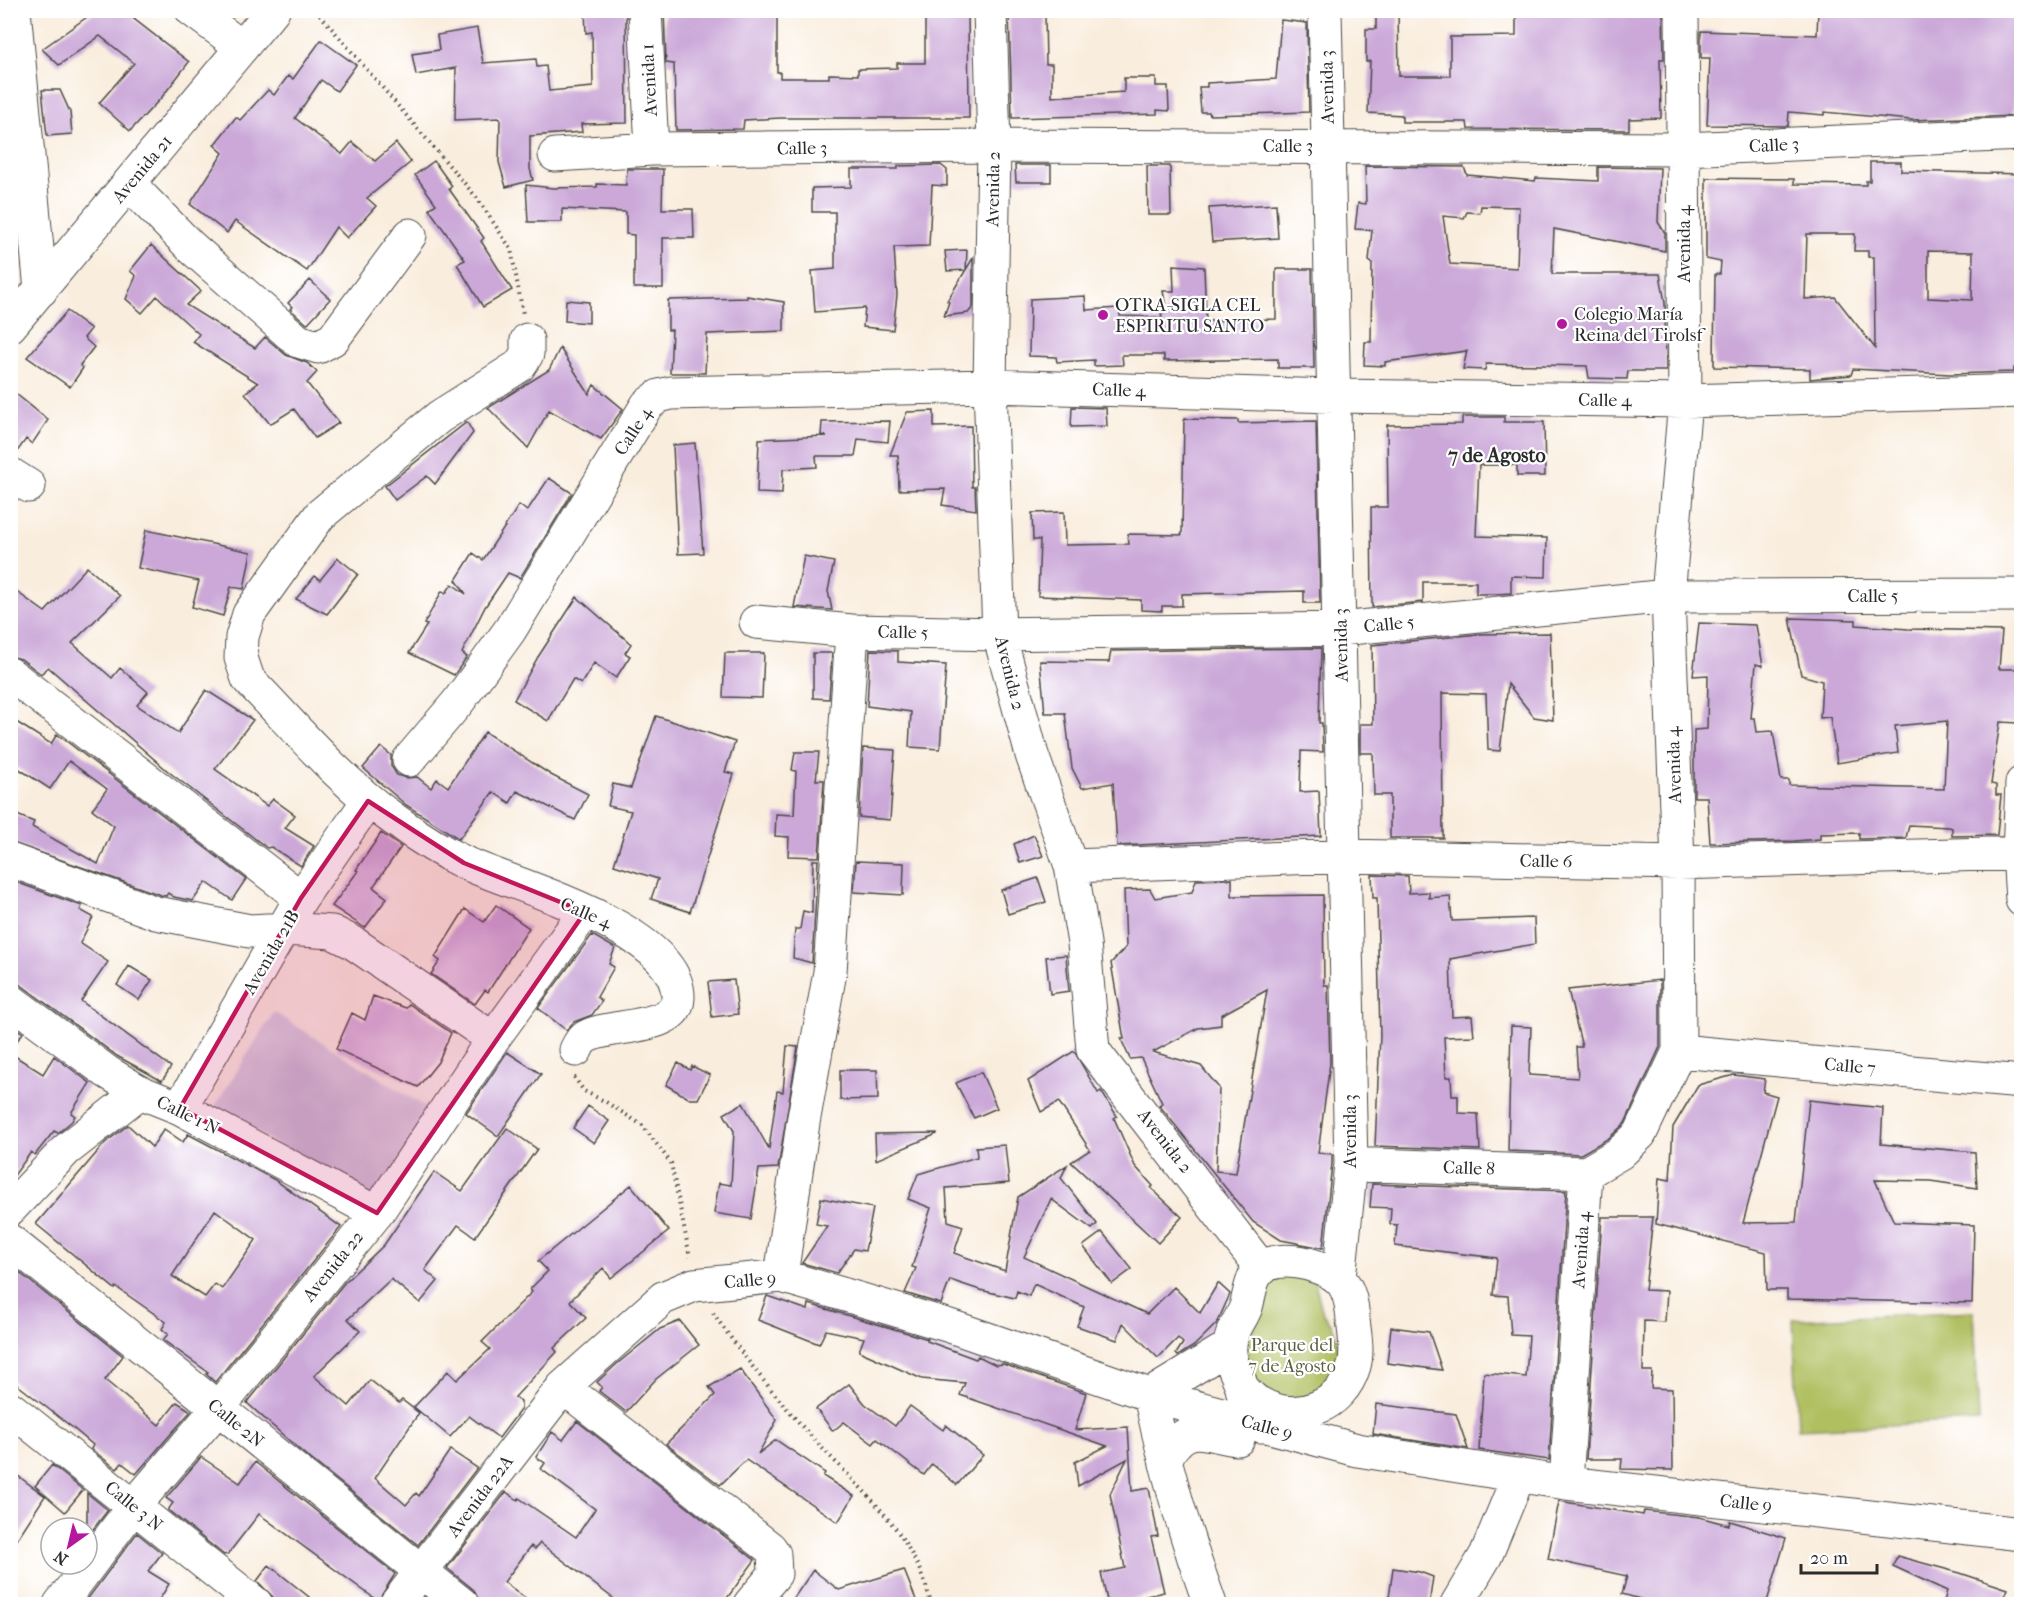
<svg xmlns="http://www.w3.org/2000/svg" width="2032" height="1615" font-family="'IM FELL French Canon',serif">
  <rect width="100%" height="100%" fill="#fff"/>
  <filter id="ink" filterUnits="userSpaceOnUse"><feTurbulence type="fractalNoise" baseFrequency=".0167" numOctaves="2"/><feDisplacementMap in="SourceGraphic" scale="12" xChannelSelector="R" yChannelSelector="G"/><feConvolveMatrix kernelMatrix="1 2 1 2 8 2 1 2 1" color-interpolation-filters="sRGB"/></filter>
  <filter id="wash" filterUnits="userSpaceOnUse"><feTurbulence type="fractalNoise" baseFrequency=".008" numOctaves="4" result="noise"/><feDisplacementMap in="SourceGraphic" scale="24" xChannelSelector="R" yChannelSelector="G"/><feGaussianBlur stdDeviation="1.35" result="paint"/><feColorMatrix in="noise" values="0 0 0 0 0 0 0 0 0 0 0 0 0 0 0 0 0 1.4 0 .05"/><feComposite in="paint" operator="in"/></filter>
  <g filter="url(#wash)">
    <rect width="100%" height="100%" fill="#f9eddd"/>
    <path fill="#c7c0d9" d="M274 1012 432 1111 373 1205 215 1106Z"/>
    <path fill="#b0bf61" stroke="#6e7546" stroke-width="1.5" d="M1268 1270 1315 1282 1323 1314 1331 1323 1337 1339 1340 1360 1332 1380 1323 1391 1290 1403 1248 1379 1246 1343 1260 1316Z
      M1974 1311 1979 1421 1798 1429 1793 1320Z"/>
    <g id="blocks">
      <path fill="#cba8d8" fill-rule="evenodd" d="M97 10H140L134 19 189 62 162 97 130 131 99 103 134 63 100 36 59 65 42 49Z
        M585 10H626L627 123 581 124 582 132 530 136V169L533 180 506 187 499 162 500 118 455 120 456 68 416 75 412 54 439 50 437 35 477 28 483 63 536 59 537 67 546 66 549 91 593 87 592 32 586 33Z
        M664 10H777V72H780V78H829V74L858 75V69L897 68V63H925V10H968L969 118H780L744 120 743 129 676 130 674 64 666 63Z
        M1009 10H1040V14L1045 15 1046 64H1052V97L1124 92V78H1156V86H1168L1169 111 1157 110V114L1012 118Z
        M1376 10H1398L1399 76H1450V37L1516 36V10H1663L1664 59H1660L1661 118 1629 119V130L1468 129 1467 122H1402V115L1368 113 1370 61 1366 62V29H1376Z
        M1818 10H2022V40H2017L2013 116 1911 120 1824 112V115L1789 112 1788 126 1707 125 1710 58H1701V31L1817 35Z
        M1281 20 1307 23 1309 112 1210 115 1209 112H1201L1199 87H1207V83L1276 79Z
        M321 40 356 65 337 91 321 80 295 118 342 154 352 142 375 161 396 143 411 162 367 198 376 206 347 238 336 227 307 271 235 221 227 233 190 204 223 153 214 145 236 117 240 120 268 90 274 95 288 76 293 79Z
        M42 90H60L70 112 72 134 47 136Z
        M434 161 452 186 449 189 484 238 481 241 512 290 483 307 457 264 465 260 429 209 436 204 415 175Z
        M1870 162H1901V171L2022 174V368H2014V372L1950 374 1853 369 1851 375 1810 379V369L1714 367 1715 274H1720L1721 262 1706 259V178L1794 179V184L1866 185V181H1870ZM1807 234H1855L1854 251H1868V257H1874L1875 348 1835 297 1805 299ZM1928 251 1973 252 1972 300 1928 298Z
        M941 165 947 170V186L932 185 929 246 894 247 897 295 893 330 863 327 865 308 815 312 812 271 835 269V212H812V188L851 187V169H898V166Z
        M1015 165H1051V182H1016Z
        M1147 166H1170L1171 215H1148Z
        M1365 166 1464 167 1467 175 1535 181 1536 178 1598 181V167L1660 168 1658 222 1665 233V251L1554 229 1552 274H1660L1665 303 1666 371H1628L1627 379 1589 378 1587 366 1486 364 1485 370 1463 369 1467 351 1385 362V366L1364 365 1365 342H1371L1372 263 1369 261 1372 230 1355 229 1358 203 1366 204ZM1481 206 1519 207 1517 268 1450 264 1443 216 1464 218 1467 212 1480 213Z
        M627 169H663L662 209H693L694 238H663V288H634V235L626 234V212L562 209V222H528L526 185 553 188 597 187V184L626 185Z
        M1276 204 1278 238 1212 242 1209 208Z
        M151 245 201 291 186 305 255 348 265 337 286 355 307 363 317 372 307 383 339 423 315 438 294 409 270 424 245 393 258 383 193 342 199 334 157 296 142 313 126 299 136 276 130 271Z
        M967 250 966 270 947 271 945 251Z
        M973 258V307L968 313 944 316 949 302 947 301Z
        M1173 265 1204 267 1206 321 1276 319V269H1312L1314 368H1278V359L1164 361V355H1122L1123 365 1094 366V360L1057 362 1056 357 1029 356 1030 299 1085 296 1086 310 1119 308 1120 316 1162 317 1161 313H1167L1163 291H1174Z
        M310 280 330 299 307 324 290 309 292 307 288 303Z
        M747 296 784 302V331L707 334 705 373H670L672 330H668V300L747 298Z
        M566 300 589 302V323L565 321Z
        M67 311 91 329 84 338 94 347 80 365 83 368 70 387 27 357Z
        M560 348 589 394 594 385 623 409 601 439 549 410 528 448 488 408 549 370Z
        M10 389 48 420 32 444 26 439 14 456 10 455Z
        M1072 407 1106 408 1107 426 1071 427Z
        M934 411V427L971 426 972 487H975L976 510 942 505 945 489 899 490 898 455H890L907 412Z
        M1462 417H1504V422H1544L1545 476H1517V465H1479L1476 536 1547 538 1546 577 1511 576V593L1496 594H1476V582H1423V602L1372 607 1371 507H1388L1387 425 1462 424Z
        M1184 419 1238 420V423L1316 421 1320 603H1304V591L1182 594V606H1162V611L1141 610V600L1038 596 1040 540H1033L1032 513 1064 512 1065 545 1129 544 1128 534 1182 535Z
        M890 421 888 442 858 439 855 456H816L817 467 783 469 782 494 757 493 759 439 827 436 821 435 822 422Z
        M467 422 473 433 435 484 427 476 395 500 385 486Z
        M695 443 703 553 678 554 673 445Z
        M549 478 572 493 520 578 508 573 485 607 462 653 467 657 454 675 409 653 427 625 424 624 442 591 446 593 452 584 466 594 456 580 473 553 483 560 519 505 527 511Z
        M146 530 251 552 244 589 231 587 223 616 192 607 199 581 138 568Z
        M804 556 834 562 828 591 832 610 794 607Z
        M338 558 358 574 327 614 296 599 315 576 320 580Z
        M87 567 120 596 72 643 112 678 120 668 148 692 137 705 178 733 206 690 253 720 215 769 267 806 273 799 295 815 285 828 314 846 301 866 271 847 267 848 169 772 48 667 41 674 21 659 10 656V587L45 612Z
        M577 597 631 644 625 653 630 656 616 678 594 663 581 684 573 679 548 721 514 700 538 657Z
        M1790 618 1856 620V625L1908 629 2002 631 1999 669H2019V723L2000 722 1991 784 1996 785V795H2001L1997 835 1952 836V828L1949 827 1909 825 1906 838 1859 839V833L1820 834V839L1794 841 1710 843 1707 797H1694V730L1707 729 1708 675 1693 676 1699 623 1756 625 1763 666 1756 664 1751 718H1755L1757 732 1773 731 1781 780H1789V785L1944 789 1947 721 1895 726 1898 753 1837 763 1830 717 1820 718 1822 681 1801 675Z
        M1550 633 1553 720 1534 717 1508 684 1500 751 1488 750 1486 694 1442 693 1443 838H1390V795H1374L1373 753H1360V724H1373L1372 645 1479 634Z
        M1321 648 1319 723H1322L1323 752 1301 751 1300 792 1319 791 1321 836 1117 846 1113 783 1082 788 1072 768 1065 713H1045L1040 661 1109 662 1111 651Z
        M870 650 898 651V662L946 665 940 749 909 747 911 712 867 706Z
        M725 653H764L762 698 723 697Z
        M813 653H832L829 699 813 698Z
        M656 716 735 742 725 772 734 774 690 912 651 899 658 879 614 865 631 811 608 806 613 784 631 788Z
        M10 718 51 744 57 734 246 879 232 900 206 882 193 901 174 897 168 893 166 896 161 895 10 842V812L34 822 32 827 98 864 114 826 92 809 107 789 69 761 50 789 10 763Z
        M485 732 551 775 588 794 575 820 517 791 510 803 493 792 459 839 406 805 363 768 381 747 391 755V766L397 775 406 778 417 777 431 788 437 779 448 787Z
        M863 748 895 750 890 820 859 817Z
        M795 752H819L816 780H824L819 857 788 856 789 837 775 836 776 814 794 815 796 771 792 770Z
        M381 833 401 847 373 887 387 898 365 928 332 906 358 871 356 870Z
        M1034 835 1043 856 1020 863 1014 844Z
        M813 860H818L812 963 793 958 795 929H800L803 911 812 913Z
        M856 861 904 863 903 895 854 892Z
        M1372 875 1408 876 1409 893 1429 892V898L1450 896 1452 921 1534 918 1535 944 1450 959 1452 1017 1472 1016 1474 1036 1444 1037 1446 1077H1451L1452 1096H1458V1113L1478 1114 1480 1150 1375 1146 1380 1036 1377 898H1373Z
        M1038 878 1046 902 1008 914 1001 890Z
        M1232 879V896L1323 895 1324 985H1328L1330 1063 1318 1153 1332 1154V1163L1323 1248 1281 1240 1253 1222 1159 1105 1162 1103 1141 1058 1130 1059 1121 1039H1124L1111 963 1126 947 1124 890 1150 889 1155 898 1192 892 1196 880ZM1267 990 1236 1173 1216 1171 1219 1088 1201 1066 1153 1052 1198 1028 1221 1025V1015Z
        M10 880 82 906 80 910 93 917 80 943 108 962 81 1001 171 1067 162 1081 117 1056 21 985 10 982Z
        M496 905 529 928 488 992 485 990 475 1004 431 974 440 961 435 957 465 909 484 922Z
        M592 935 615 948 609 964 614 967 597 997 602 1001 592 1015 574 1022 566 1030 538 1008Z
        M1066 955 1069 991 1050 994 1046 957Z
        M129 966 152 980 139 1000 117 985Z
        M734 980 738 1014 712 1017 708 982Z
        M1660 980V1047L1625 1123 1609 1138 1581 1154 1508 1151 1511 1026 1531 1027 1529 1075 1578 1078 1576 1047H1582L1568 990Z
        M373 996 406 1008 409 1004 451 1033 438 1062 418 1087 336 1049 352 1013 365 1020Z
        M10 1024 23 1033 10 1050Z
        M787 1046 798 1047 778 1168 759 1169 751 1219 714 1213 719 1183 731 1185 734 1131 724 1114 743 1103 769 1149 777 1091 783 1092Z
        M1074 1051 1098 1093 1101 1091 1117 1116 1114 1118 1135 1166 1153 1186 1151 1188 1182 1217 1158 1243 1071 1162 1090 1150 1059 1102 1041 1112 1028 1081Z
        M507 1052 541 1074 498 1136 466 1113Z
        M10 1053 43 1074 54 1056 90 1083 71 1113 75 1116 72 1121 58 1133 54 1131 35 1155 31 1152 10 1181Z
        M678 1063 690 1070 692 1066 710 1075 698 1099H690L666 1085Z
        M840 1070H877L878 1099 840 1100Z
        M981 1072 997 1108 974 1118 956 1083Z
        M1734 1075 1765 1079 1763 1092 1777 1096 1743 1223 1796 1222 1809 1100 1883 1108 1881 1144 1975 1152 1977 1188 1931 1181 1875 1180 1894 1222 1974 1225 1972 1303 1787 1299V1290H1767L1766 1252 1656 1224 1659 1178 1670 1180 1673 1127 1698 1085Z
        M588 1106 609 1121 594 1143 573 1128Z
        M128 1125 152 1147 164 1129 183 1142 188 1134 275 1180 341 1227 215 1382 206 1374 208 1372 163 1340 168 1334 162 1329 166 1322 116 1287 115 1289 36 1224 105 1143ZM215 1210 256 1240 222 1289 215 1284 205 1297 172 1276Z
        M507 1128 537 1149 475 1237 458 1225 425 1270 438 1281 420 1303 391 1279 348 1319 360 1331 314 1376 349 1406 370 1380 399 1403 402 1400 419 1413 375 1478 406 1505 416 1493 419 1496 450 1450 477 1468 418 1545 302 1452 247 1403 345 1282 384 1245 434 1172 462 1191Z
        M937 1133V1134L876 1160 875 1134Z
        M1005 1145 1009 1183 946 1188 948 1221 963 1226 954 1253 1005 1271 1018 1197 1067 1165 1061 1178 1097 1224 1092 1229 1051 1199 1024 1257 1147 1314 1174 1287 1200 1313 1218 1283 1230 1294 1217 1323 1194 1346 1178 1356 1176 1354 1183 1343 1178 1338 1158 1358 1123 1323 1117 1340 1077 1326 1084 1307 1034 1284 1029 1296 1017 1291 1015 1298 980 1290 950 1280 941 1304 905 1293 916 1268 912 1267 931 1208 908 1199 918 1174 977 1157 976 1147Z
        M1372 1184 1566 1191 1549 1460 1479 1450 1484 1373 1526 1377 1529 1336 1511 1335 1508 1296 1493 1295 1497 1258 1395 1246 1397 1225 1390 1224 1391 1208 1370 1207Z
        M631 1185 669 1231 611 1278 603 1268 570 1301 586 1318 554 1348 557 1352 515 1397 521 1401V1409L499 1438 469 1416 450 1437 414 1407 448 1371 457 1380 490 1349 482 1342 532 1292 530 1289 548 1271 538 1261Z
        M821 1198 873 1208 865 1251 854 1249 837 1273 802 1263 827 1226 816 1224Z
        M1602 1217H1653L1645 1290 1667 1291 1665 1322 1644 1321 1643 1371H1652L1651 1388 1672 1389 1673 1470 1621 1469 1622 1459H1586Z
        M1102 1232 1132 1269 1112 1284 1083 1246Z
        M10 1265 123 1356 105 1380 159 1425 177 1402 191 1411 136 1474 122 1463 117 1469 91 1449 93 1445 73 1428 10 1379Z
        M767 1296 808 1310 809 1304 928 1339 927 1341 976 1359 978 1356 996 1365 1003 1364 1086 1393 1075 1430 1128 1427 1132 1491 1149 1488 1158 1536 1151 1537 1164 1592 1108 1605 1101 1573 1125 1568 1110 1494 1127 1459 1078 1486 1075 1462 1107 1446 960 1395 965 1383 922 1379 859 1351 864 1338 826 1330 819 1344 758 1320Z
        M680 1321 699 1345 656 1379 626 1412 599 1391 602 1387 597 1382 618 1363 660 1329Z
        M1391 1327 1429 1332 1442 1370 1387 1363Z
        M740 1369 777 1420 758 1454 776 1440 825 1473 823 1476 854 1496 838 1522 746 1460 720 1485 666 1444 715 1395 709 1387Z
        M849 1384 865 1404 895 1426 910 1406 943 1430 946 1425 983 1455 957 1485 932 1464 924 1475 877 1439 873 1444 844 1422 833 1431 816 1409Z
        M1376 1404 1456 1414 1468 1449 1373 1434Z
        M577 1421 755 1560 722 1605H622L540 1543 535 1549 531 1546 504 1582 535 1605H480L474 1590 447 1568 506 1492 518 1500 519 1498 576 1537 595 1509 541 1469 545 1463 536 1457 552 1432 563 1440Z
        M201 1457 240 1483 255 1462 395 1574 378 1601 259 1514 228 1554 224 1555 168 1510 173 1503 166 1498Z
        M52 1465 83 1490 65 1512 35 1486Z
        M10 1470 45 1496 10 1550Z
        M87 1493 108 1510 87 1537Z
        M1559 1501 1643 1515 1644 1511 1699 1517 1729 1525 1730 1521 1786 1538 1766 1605H1662L1622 1594 1627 1576 1548 1559Z
        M137 1533 162 1553 148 1571 169 1584 156 1605H83Z
        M1897 1556 1960 1573 2008 1589 2001 1605H1943L1947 1591 1893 1566Z
        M269 1565 319 1605H274L273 1597 257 1581Z
        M1393 1568 1420 1572 1433 1577 1429 1605H1388Z
        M813 1570 839 1590 904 1570 918 1605H789Z"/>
    </g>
  </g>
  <g filter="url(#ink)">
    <use href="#blocks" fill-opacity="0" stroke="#4a4846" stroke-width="1.5"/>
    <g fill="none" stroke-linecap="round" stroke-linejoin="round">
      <defs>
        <path id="minor" d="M14 10 41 290
          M192 10 242 47
          M645 10 652 149
          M990 10 994 146 990 386 999 634 1032 755 1071 866 1084 943 1093 1050 1262 1269
          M1325 10 1351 1164 1339 1278
          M555 155 652 149 994 146 1683 149 2022 134
          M129 184 191 247 298 341 318 347 333 339 410 235
          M527 340V354L519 366 439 417 320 515 249 614 242 637 241 658 248 679C295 727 340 782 395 820 417 836 440 851 465 863 516 886 680 930 678 998 677 1032 602 1023 583 1039 580 1041 578 1046 576 1050
          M10 474 29 486
          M756 622 852 631 999 634 1340 629 1668 596 2022 595
          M10 674 301 898
          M409 760 458 702 510 630 647 405 659 396 671 393 990 386 1334 396 1685 401 2022 391
          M2022 783 2019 853 2022 900
          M10 860 156 913 250 931 285 929 332 932 352 942 493 1039
          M1071 866 1345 856 1678 863 2022 853
          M10 1000 107 1072 140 1092 180 1108 377 1213
          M1679 1051 2022 1082
          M180 1108 301 898 368 801
          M1351 1164 1586 1173
          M10 1209 66 1150 140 1092
          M10 1241 462 1604
          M781 1276 803 1123 830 972 852 631
          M563 1387 770 1548 774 1554 775 1574 750 1604
          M1242 1388C1247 1393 1253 1400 1259 1403 1296 1425 1342 1407 1354 1366 1358 1352 1355 1335 1353 1320 1352 1306 1350 1288 1338 1278 1320 1263 1269 1250 1255 1276 1250 1285 1249 1297 1246 1307 1241 1320 1232 1329 1230 1344 1228 1363 1238 1372 1242 1388 1247 1407 1242 1413 1261 1426
          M1150 1395C1165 1466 1185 1536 1210 1604
          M1150 1395 1230 1346
          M10 1408 256 1604
          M1166 1464C1166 1456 1170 1449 1176 1443 1194 1422 1215 1438 1238 1439
          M1566 1483 1586 1173 1620 1153 1640 1134 1679 1051 1678 863 1668 596 1685 401 1682 10
          M60 1604 134 1506 218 1408 377 1213 493 1039 585 912
          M396 1604 563 1387 663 1298 694 1285 781 1276 950 1326 1150 1395 1357 1450 1566 1483 2022 1534
          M1457 1604 1486 1555 1519 1475"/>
        <path id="major" d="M10 326 273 10"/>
      </defs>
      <use href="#minor" stroke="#4a4846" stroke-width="35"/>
      <use href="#major" stroke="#4a4846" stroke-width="35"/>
      <path stroke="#4a4846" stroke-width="4" stroke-dasharray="1.5 4.5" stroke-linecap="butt" d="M316 10 477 198 511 249 523 314
        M574 1077 584 1091 606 1102 642 1125 671 1163 690 1257
        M713 1313C743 1356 775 1396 810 1435 860 1490 913 1529 931 1604"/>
      <use href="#minor" stroke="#fff" stroke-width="33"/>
      <use href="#major" stroke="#fff" stroke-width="33"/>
    </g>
  </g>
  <path fill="#c2185b" fill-opacity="0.2" stroke="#c2185b" stroke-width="4.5" stroke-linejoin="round" d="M368 801 464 863 585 912 377 1213 180 1108 301 898Z"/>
  <g fill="#b5179e" stroke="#fff" stroke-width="2">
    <circle cx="1103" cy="315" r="6"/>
    <circle cx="1562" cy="324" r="6"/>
  </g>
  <g text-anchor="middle" stroke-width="4.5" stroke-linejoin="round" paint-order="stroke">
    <g font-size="18" fill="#2b2b2b" stroke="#fff">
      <text transform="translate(649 80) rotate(-93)" y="6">Avenida 1</text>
      <text transform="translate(1327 87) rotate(-91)" y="6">Avenida 3</text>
      <text transform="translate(1774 145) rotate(-3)" y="6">Calle 3</text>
      <text x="1288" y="152">Calle 3</text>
      <text transform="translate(802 148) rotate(-1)" y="6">Calle 3</text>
      <text transform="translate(142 169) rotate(-50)" y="6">Avenida 21</text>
      <text transform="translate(993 189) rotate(-89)" y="6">Avenida 2</text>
      <text transform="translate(1684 244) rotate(-90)" y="6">Avenida 4</text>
      <text transform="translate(1119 390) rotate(2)" y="6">Calle 4</text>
      <text transform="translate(1605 400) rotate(1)" y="6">Calle 4</text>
      <text transform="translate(633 431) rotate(-57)" y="6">Calle 4</text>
      <text x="1873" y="602">Calle 5</text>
      <text transform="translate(1389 624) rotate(-6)" y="6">Calle 5</text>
      <text transform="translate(903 632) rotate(1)" y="6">Calle 5</text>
      <text transform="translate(1341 645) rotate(-91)" y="6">Avenida 3</text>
      <text transform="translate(1010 673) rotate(76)" y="6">Avenida 2</text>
      <text transform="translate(1674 765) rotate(-92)" y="6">Avenida 4</text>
      <text transform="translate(1546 861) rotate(1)" y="6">Calle 6</text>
      <text transform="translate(586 913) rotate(23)" y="6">Calle 4</text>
      <text transform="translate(271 952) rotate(-60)" y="6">Avenida 21B</text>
      <text transform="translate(1850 1066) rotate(5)" y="6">Calle 7</text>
      <text transform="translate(188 1115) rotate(26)" y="6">Calle 1 N</text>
      <text transform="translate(1350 1131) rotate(-90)" y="6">Avenida 3</text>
      <text transform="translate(1165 1141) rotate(52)" y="6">Avenida 2</text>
      <text transform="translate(1469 1168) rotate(2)" y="6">Calle 8</text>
      <text transform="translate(1581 1250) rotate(-86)" y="6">Avenida 4</text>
      <text transform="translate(333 1266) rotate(-51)" y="6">Avenida 22</text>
      <text transform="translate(750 1280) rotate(-5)" y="6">Calle 9</text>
      <text transform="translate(236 1423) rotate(39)" y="6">Calle 2N</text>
      <text transform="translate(1267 1427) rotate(15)" y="6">Calle 9</text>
      <text transform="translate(480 1496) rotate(-53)" y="6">Avenida 22A</text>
      <text transform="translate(1746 1503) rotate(6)" y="6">Calle 9</text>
      <text transform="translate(134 1506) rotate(39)" y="6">Calle 3 N</text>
    </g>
    <g font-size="18" fill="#2b2b2b" stroke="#fff" text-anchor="start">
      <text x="1115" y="311">OTRA-SIGLA CEL<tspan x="1115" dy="21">ESPIRITU SANTO</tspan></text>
      <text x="1574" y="320">Colegio María<tspan x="1574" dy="21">Reina del Tirolsf</tspan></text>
    </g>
    <g font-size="18" fill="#5a5f3e" stroke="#fff">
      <text x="1292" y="1351">Parque del<tspan x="1292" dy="21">7 de Agosto</tspan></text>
    </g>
    <g font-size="20" font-weight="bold" fill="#2b2b2b" stroke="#fff">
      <text x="1497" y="462">7 de Agosto</text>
    </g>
  </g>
  <rect width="2032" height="1615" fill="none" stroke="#fff" stroke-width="36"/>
  <g transform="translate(69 1546) rotate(214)"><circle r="28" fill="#ffffff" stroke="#aaaaaa" stroke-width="1.5"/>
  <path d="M0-4.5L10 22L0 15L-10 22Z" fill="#b5179e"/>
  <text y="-9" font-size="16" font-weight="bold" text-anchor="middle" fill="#2b2b2b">N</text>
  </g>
  <path d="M1801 1564v9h76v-9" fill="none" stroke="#2b2b2b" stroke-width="3"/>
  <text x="1810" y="1564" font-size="18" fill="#2b2b2b" stroke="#ffffff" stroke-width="4.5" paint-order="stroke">20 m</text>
</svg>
